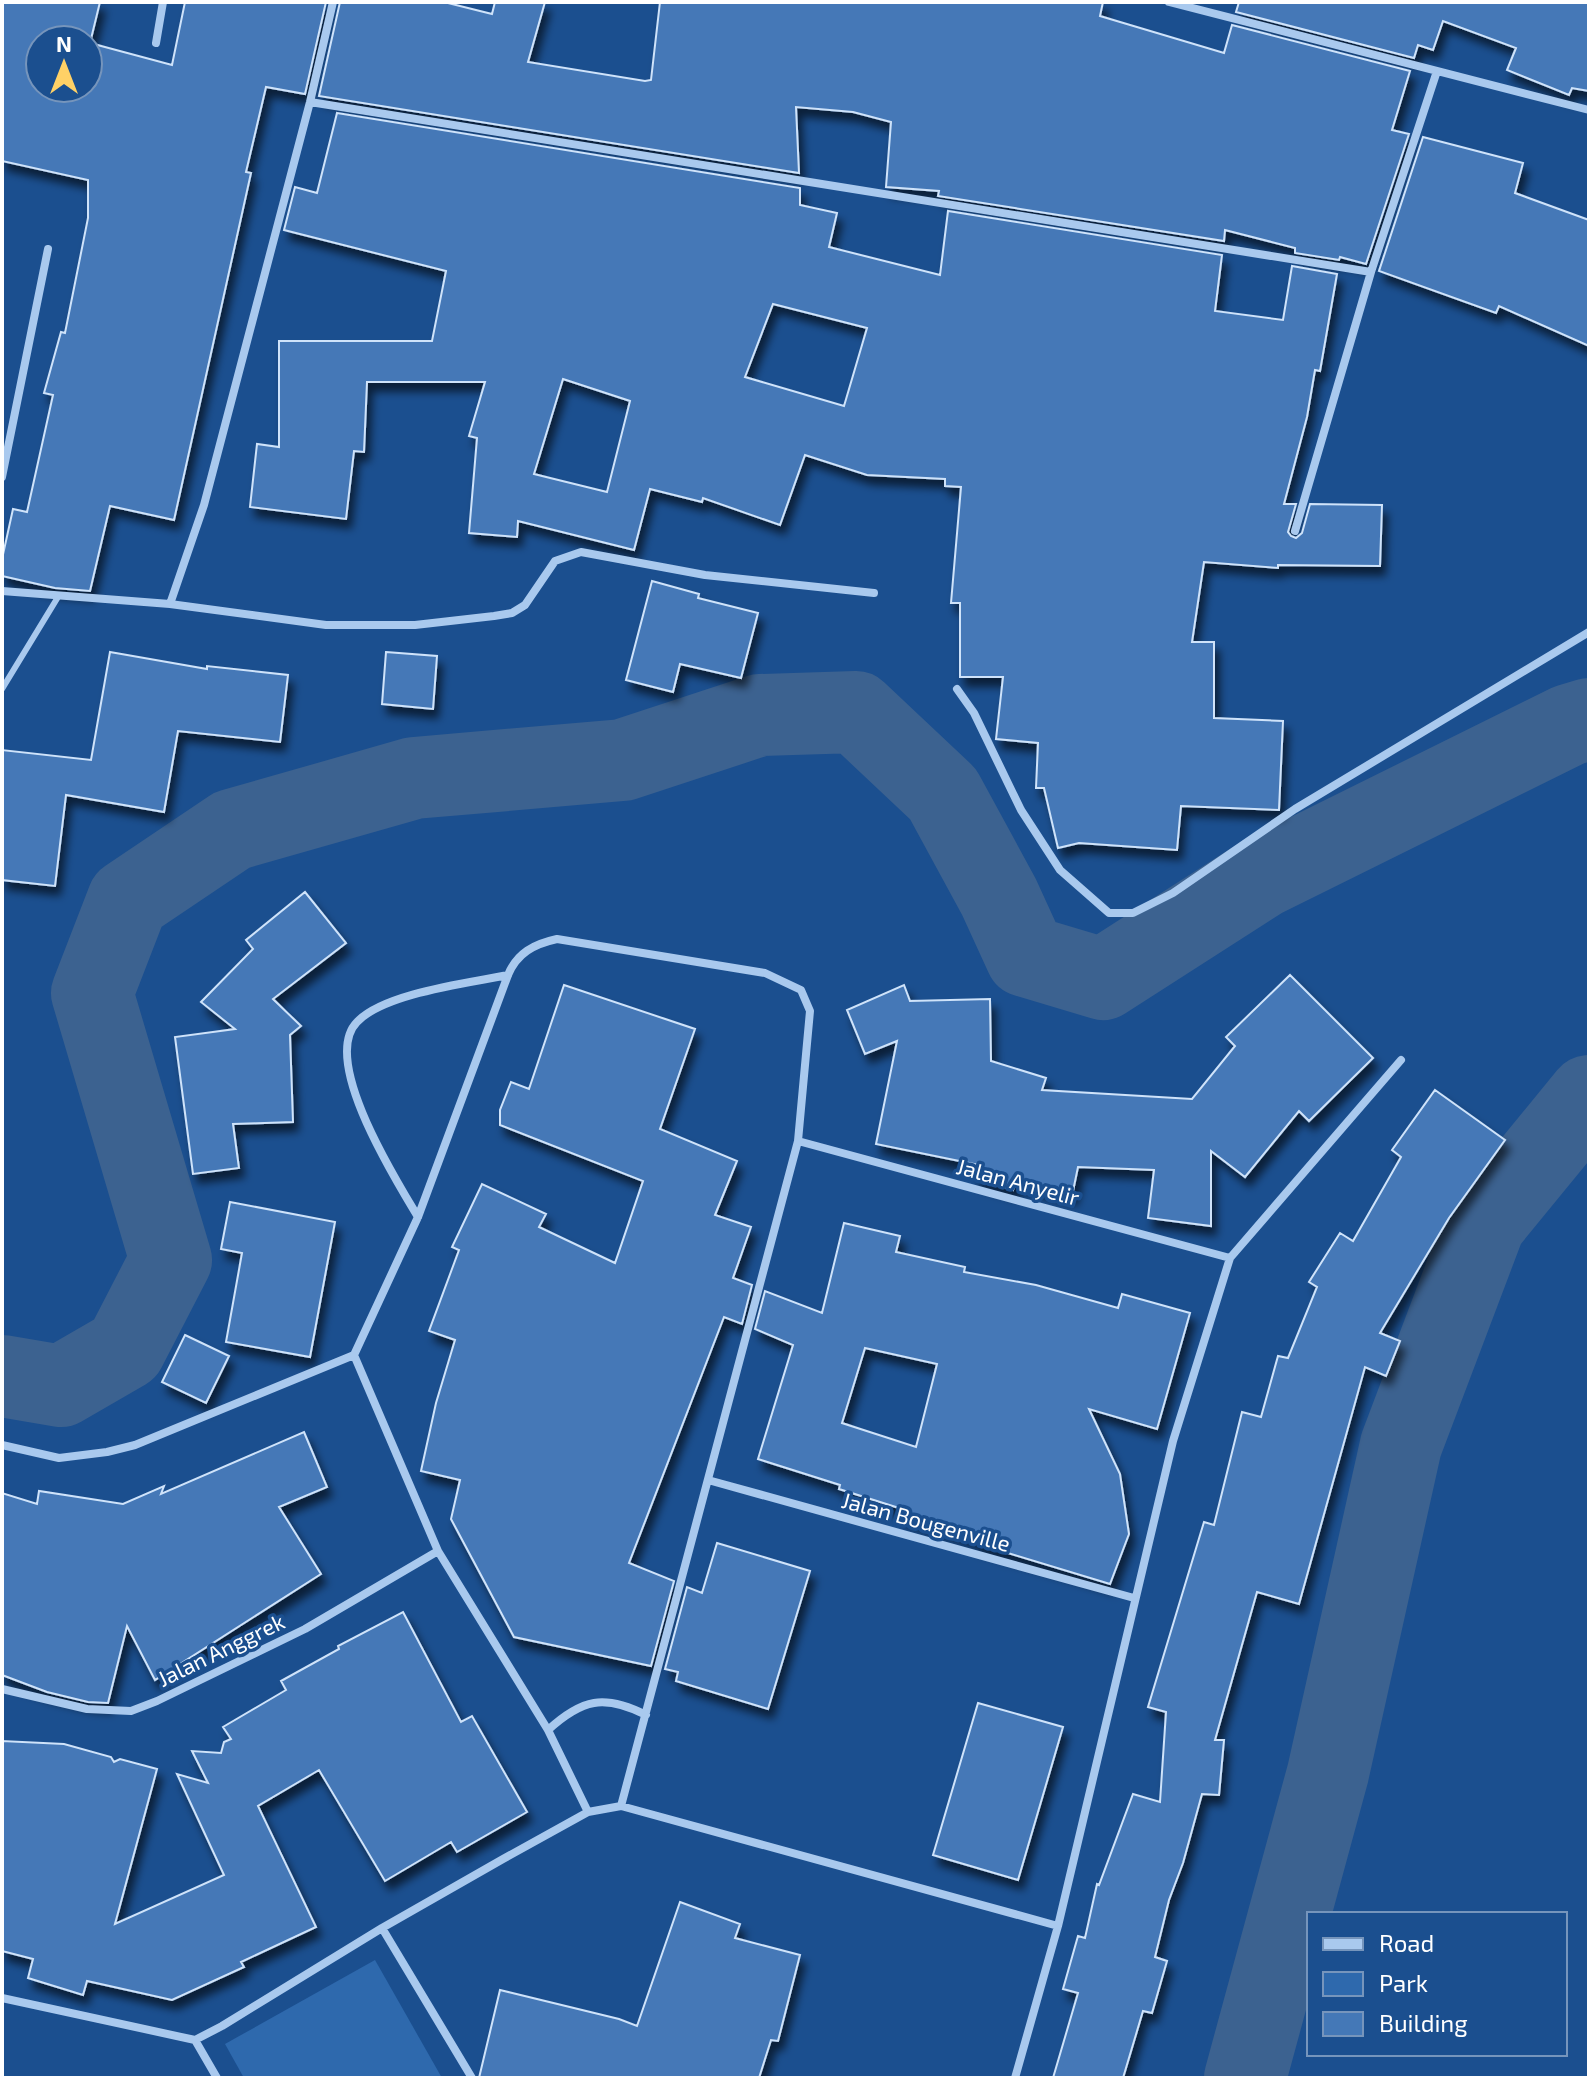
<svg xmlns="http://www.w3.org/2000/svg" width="1591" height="2080" font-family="'Exo 2',sans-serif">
  <defs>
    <filter id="shadow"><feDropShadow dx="5" dy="9" stdDeviation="4" flood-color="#0009"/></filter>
  </defs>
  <rect width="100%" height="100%" fill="#1b4f8f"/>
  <path fill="#2e69ad" d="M375 1960 442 2078H244L225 2044Z"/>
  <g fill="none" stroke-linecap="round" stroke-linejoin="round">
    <path stroke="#3c6290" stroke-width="82" d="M2 1376 61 1386 125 1349 171 1260 92 993 128 900 232 830 414 778 623 760 760 715 856 712 943 794 999 897 1026 956 1103 979 1262 877 1569 725 1589 719
      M1245 2078 1328 1773 1401 1445 1485 1223 1589 1096"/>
  </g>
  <path fill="#4478b7" stroke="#cfe3fa" stroke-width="2" fill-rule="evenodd" filter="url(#shadow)" d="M2 2H100L90 43 172 65 185 2H326L305 94 266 87 246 172 251 173 174 520 110 506 90 591 55 588 2 576V559L13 509 27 512 53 395 44 393 61 332 65 333 88 218V180L2 161ZM40 40H88V88H40Z
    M340 2H444L492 14 495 2H545L528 62 645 81 651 80 660 2H1103L1100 16 1224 53 1232 25 1410 71 1392 130 1409 134 1366 264 1340 257 1339 260 1295 253V248L1225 230 1224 241 938 196 939 191 886 187 891 122 853 112 796 107 799 173 319 96Z
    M1239 2H1589V91L1572 88 1569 95 1507 70 1516 48 1443 21 1433 50 1418 45 1414 58 1236 12Z
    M337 113 800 188V205L837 213 829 247 940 275 948 211 1222 255 1215 311 1283 320 1292 266 1337 274 1320 371 1315 370 1307 417 1284 504H1296L1288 532 1291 536 1296 538 1302 533 1310 504 1382 505 1380 566 1278 565V568L1204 562 1192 642H1214V718L1283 721 1279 810 1181 806 1177 850 1079 843 1058 848 1044 788H1036L1038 743 996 739 1003 677H960V603H951L961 487 945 486V479L867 475 805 455 780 525 703 498 702 502 650 489 634 550 518 521 517 537 469 533 477 438 469 436 485 382H367L364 452 354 451 346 519 250 507 257 444 279 447V341H432L446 271 284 230 295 187 317 193ZM773 304 867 328 844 406 745 377ZM563 379 630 401 607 492 534 474Z
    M1423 137 1523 163 1515 193 1589 220V346L1499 306 1496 313 1379 271Z
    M652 581 699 594 698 598 758 613 741 678 680 664 673 692 626 680Z
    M110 652 207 669V666L288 675 280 742 178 731 164 812 66 795 55 886 2 880V750L91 760Z
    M386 652 437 656 433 709 382 704Z
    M305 892 346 943 273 999 301 1026 290 1035 293 1122 233 1124 239 1168 193 1174 175 1037 235 1029 201 1002 253 949 246 940Z
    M1290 975 1373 1058 1309 1121 1299 1111 1245 1177 1211 1151V1226L1148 1218 1154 1170 1078 1167 1072 1196 1015 1182 1013 1190 975 1178 979 1165 876 1144 897 1041 865 1054 847 1010 904 985 910 1001 990 999 991 1061 1046 1078 1042 1090 1192 1099 1235 1046 1226 1037Z
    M564 985 695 1029 660 1129 737 1161 715 1215 751 1227 733 1278 752 1285 742 1324 724 1317 629 1563 674 1581 651 1666 514 1637 451 1519 460 1480 421 1471 436 1403 455 1340 429 1331 459 1250 452 1247 482 1184 546 1214 539 1227 615 1263 643 1181 500 1125V1110L511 1082 529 1089Z
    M1435 1090 1505 1140 1449 1218 1380 1333 1400 1341 1386 1376 1365 1367 1299 1604 1257 1592 1215 1740H1224L1219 1795 1202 1794 1183 1863 1169 1900 1155 1957 1167 1961 1152 2013 1143 2011 1123 2078H1053L1078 1993 1063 1989 1078 1936 1085 1938 1097 1884 1099 1885 1133 1794 1160 1802 1166 1712 1148 1707 1204 1522 1214 1525 1242 1412 1261 1417 1278 1356 1288 1358 1317 1287 1309 1282 1340 1233 1353 1241 1401 1157 1392 1150Z
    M230 1202 335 1222 310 1357 226 1342 242 1253 221 1249Z
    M844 1223 900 1236 896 1252 965 1267 964 1272 1036 1285 1118 1308 1122 1294 1190 1313 1157 1429 1089 1409 1120 1474 1129 1534 1110 1584 975 1543 976 1539 900 1516 902 1509 839 1489 840 1485 758 1459 793 1345 755 1329 765 1291 822 1313ZM865 1348 937 1364 916 1447 842 1423Z
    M185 1335 229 1356 206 1403 162 1382Z
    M304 1432 327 1487 279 1507 321 1574 155 1680 127 1626 108 1703 88 1702 47 1692 2 1675V1493L37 1504 39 1491 123 1504 164 1486 161 1494Z
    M717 1543 810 1571 768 1709 676 1681 678 1672 665 1669 687 1587 702 1593Z
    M403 1612 461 1722 472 1716 527 1812 457 1852 451 1842 385 1881 319 1770 258 1806 316 1927 241 1962 244 1967 172 2000 87 1981 83 1995 28 1978 33 1959 2 1951V1741L64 1744 111 1757 114 1762 120 1759 157 1769 115 1924 224 1875 177 1774 208 1783 192 1751 221 1753 224 1742 231 1739 223 1727 286 1690 281 1681 339 1649 338 1646Z
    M978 1703 1063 1727 1018 1880 933 1855Z
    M680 1902 740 1924 735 1938 800 1955 778 2041 771 2040 759 2078H479L500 1990 619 2019 637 2026Z"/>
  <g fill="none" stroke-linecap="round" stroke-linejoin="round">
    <path stroke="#a9c9ee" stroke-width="6" d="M2 689 58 597"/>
    <path stroke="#a9c9ee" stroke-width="8" d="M1169 2 1589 110
      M156 43 163 2
      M310 102 1371 272
      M2 477 48 249
      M1295 531 1371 272 1437 71
      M2 591 170 604 204 505 310 102 333 2
      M170 604 326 625H415L494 616 512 613 525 605 555 561 581 552 705 575 874 593
      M957 689 974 713 1021 810 1060 870 1109 913H1133L1173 893 1295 809 1589 632
      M798 1141 1230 1258
      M418 1217C396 1180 320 1060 357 1022 384 993 469 983 508 975
      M354 1355 438 1551 548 1730 588 1812
      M2 1445 59 1458 107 1452 135 1445 354 1355 418 1217 508 975C517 953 534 944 557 939L765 973 801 990 810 1011 798 1141 621 1806
      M708 1480 1134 1598
      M2 1689 87 1709 131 1711 157 1701 305 1629 438 1551
      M548 1730C582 1699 604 1694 646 1715
      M382 1928 472 2078
      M2 1998 195 2040 222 2026 382 1928 503 1859 588 1812 621 1806 1058 1926
      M195 2040 217 2078
      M1015 2078 1058 1926 1173 1441 1230 1258 1401 1060"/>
  </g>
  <g text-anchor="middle" stroke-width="7" stroke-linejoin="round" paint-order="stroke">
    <g font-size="22" fill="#fff" stroke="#1b4f8f">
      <text transform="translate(1018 1182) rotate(15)" y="8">Jalan Anyelir</text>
      <text transform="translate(926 1522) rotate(15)" y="8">Jalan Bougenville</text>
      <text transform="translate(221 1650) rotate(-26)" y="8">Jalan Anggrek</text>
    </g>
  </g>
  <rect width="1591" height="2080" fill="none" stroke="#ffffff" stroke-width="8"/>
  <rect x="1307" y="1912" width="260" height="144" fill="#1b4f8f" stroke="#7695bc" stroke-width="2"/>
  <rect x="1323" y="1938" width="40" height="12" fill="#a9c9ee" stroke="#7695bc" stroke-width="2"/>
  <text x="1379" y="1952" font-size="24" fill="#ffffff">Road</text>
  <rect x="1323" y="1972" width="40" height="24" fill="#2e69ad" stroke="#7695bc" stroke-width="2"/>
  <text x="1379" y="1992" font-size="24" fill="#ffffff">Park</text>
  <rect x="1323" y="2012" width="40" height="24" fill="#4478b7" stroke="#7695bc" stroke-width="2"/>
  <text x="1379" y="2032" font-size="24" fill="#ffffff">Building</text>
  <g transform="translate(64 64)"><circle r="38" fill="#1b4f8f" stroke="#7695bc" stroke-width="2"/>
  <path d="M0-6L14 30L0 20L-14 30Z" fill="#ffd166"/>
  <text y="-12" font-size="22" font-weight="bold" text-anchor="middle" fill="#ffffff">N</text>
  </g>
</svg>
